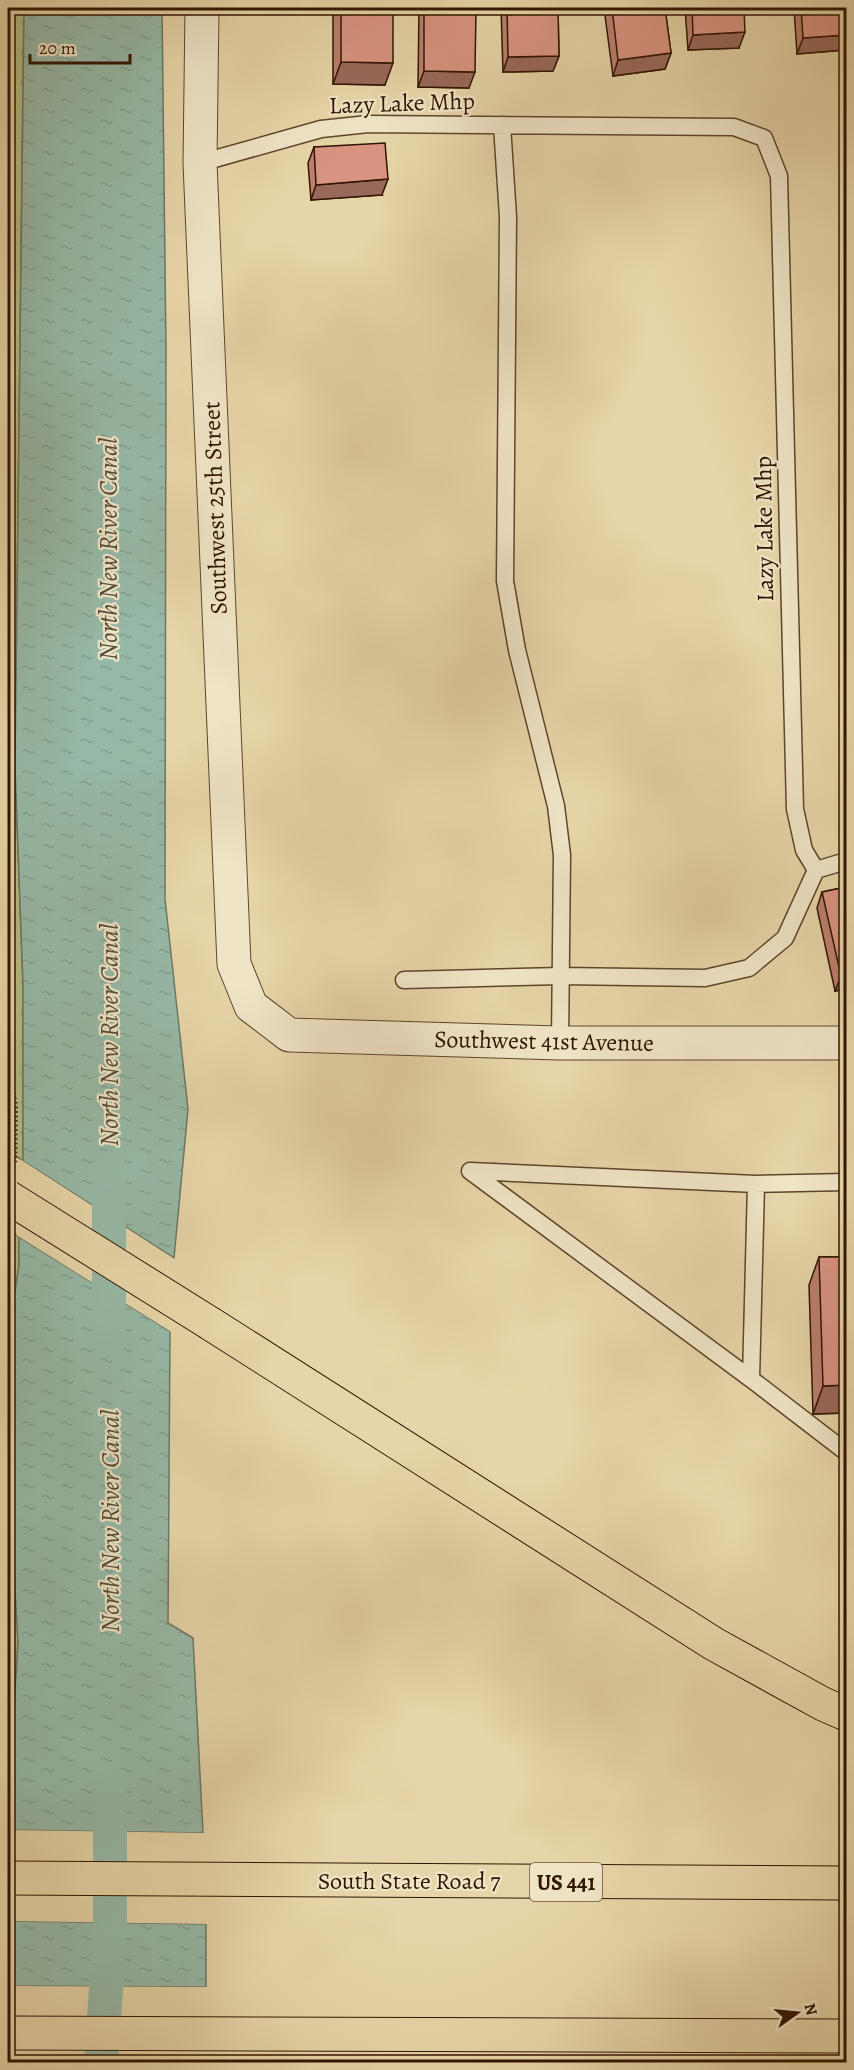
<svg xmlns="http://www.w3.org/2000/svg" width="854" height="2070" font-family="Alegreya,serif">
  <defs>
    <pattern id="grass-tufts" width="24" height="20" patternUnits="userSpaceOnUse" patternTransform="scale(1.5)"><rect width="24" height="20" fill="#b7bd86"/><path d="M3 7l-1-3M5 7V3M7 7l1-3M15 17l-1-3M17 17v-4M19 17l1-3" fill="none" stroke="#9ea272"/></pattern>
    <pattern id="water-ripples" width="26" height="14" patternUnits="userSpaceOnUse" patternTransform="scale(1.5)"><rect width="26" height="14" fill="#96b9a7"/><path d="M2 4q2-2 4 0t4 0M15 11q2-2 4 0t4 0" fill="none" stroke="#829e8e"/></pattern>
  </defs>
  <rect width="100%" height="100%" fill="#e6d5a8"/>
  <filter id="stains"><feTurbulence type="fractalNoise" baseFrequency=".00333" numOctaves="4"/><feColorMatrix values="0 0 0 0 .2 0 0 0 0 .09 0 0 0 0 .02 0 0 0 .5 -.17"/></filter>
  <radialGradient id="worn" r=".72"><stop offset=".6" stop-color="#630" stop-opacity="0"/><stop offset="1" stop-color="#630" stop-opacity=".3"/></radialGradient>
  <path fill="url(#grass-tufts)" stroke="#746944" stroke-width="1.5" d="M8 8H24L15 767 23 985V1161L8 1150Z
    M8 1230 19 1237V1266L8 1335Z
    M8 1515C23 1587 20 1670 8 1742Z"/>
  <path fill="url(#water-ripples)" stroke="#6d7765" stroke-width="1.5" d="M24 8H162L166 350 165 899 188 1109 174 1258 23 1161V985L15 767Z
    M19 1237 170 1331 168 1623 193 1638 203 1833 8 1830V1742L14 1706 18 1644 12 1537 8 1515V1335L19 1266Z
    M8 1921 206 1924V1987L8 1986Z"/>
  <path fill="#e6d5a8" d="M20 1159 176 1260 172 1261 21 1163Z
    M20 1234 172 1328 173 1333 16 1235Z
    M8 1830 203 1833H206L203 1836 8 1833Z
    M8 1918 206 1921 209 1924 8 1921Z
    M8 1986 206 1987H209L206 1990 8 1989Z"/>
  <g fill="none" stroke-linecap="round" stroke-linejoin="round">
    <path stroke="#96b9a7" stroke-width="34" d="M109 1168V1340
      M101 2062 110 1930V1783"/>
    <defs>
      <path id="service" d="M502 125 508 217 505 581 517 650 556 806 562 855 560 1043
        M200 163 321 129 368 124 734 127 764 138 779 176 795 809 804 850 816 870 785 938 749 968 705 978 561 976 404 980
        M816 870 846 861
        M846 1182 756 1184 751 1379 846 1452
        M751 1379 470 1171 756 1184"/>
      <path id="minor" d="M202 8 200 163 234 964 251 1006 289 1035 560 1043H846"/>
      <path id="primary" d="M211 1324 714 1644 823 1704 846 1714
        M8 1878 846 1883
        M8 2033 846 2036"/>
    </defs>
    <use href="#service" stroke="#5e452b" stroke-width="19"/>
    <use href="#minor" stroke="#5e452b" stroke-width="35"/>
    <use href="#primary" stroke="#301501" stroke-width="35"/>
    <path stroke="#301501" stroke-width="4" stroke-dasharray="1.5 3" stroke-linecap="butt" d="M8 1067 16 1105 15 1165"/>
    <use href="#service" stroke="#efe4c6" stroke-width="16"/>
    <use href="#minor" stroke="#efe4c6" stroke-width="33"/>
    <use href="#primary" stroke="#e6d5a8" stroke-width="33"/>
    <defs>
      <path id="primary-bridge" d="M8 1197 211 1324"/>
    </defs>
    <use href="#primary-bridge" stroke="#301501" stroke-width="35" stroke-linecap="butt"/>
    <use href="#primary-bridge" stroke="#e6d5a8" stroke-width="33"/>
  </g>
  <path fill="#bb7f6f" stroke="#301501" stroke-width="1.5" d="M333 8H393L385 85 333 84Z
    M419 8H476L469 88 418 87Z
    M501 8H558L559 56 553 71 503 72Z
    M604 8H665L671 53 665 69 613 76Z
    M685 8H744L739 48 688 50Z
    M794 8H846L845 50 797 54Z
    M314 147 382 195 311 200 308 163Z
    M846 887V989L835 991 817 908 822 892Z
    M819 1257H846V1413L813 1414 809 1285Z"/>
  <path fill="#98685a" stroke="#301501" stroke-width="1.5" d="M745 32 739 48 688 50 693 35Z
    M846 35V46L845 50 797 54 803 38Z
    M671 53 665 69 613 76 618 60Z
    M559 56 553 71 503 72 508 57Z
    M341 62 393 63 385 85 333 84Z
    M424 71 475 72 469 88 418 87Z
    M388 179 382 195 311 200 316 185Z
    M846 974V989L835 991 841 976Z
    M846 1385V1413L813 1414 823 1386Z"/>
  <path fill="#d99481" stroke="#301501" stroke-width="1.5" d="M341 8H393V63L341 62Z
    M424 8H476L475 72 424 71Z
    M507 8H558L559 56 508 57Z
    M612 8H665L671 53 618 60Z
    M692 8H744L745 32 693 35Z
    M801 8H846V35L803 38Z
    M385 143 388 179 316 185 314 147Z
    M846 887V974L841 976 822 892Z
    M819 1257H846V1385L823 1386Z"/>
  <g text-anchor="middle" stroke-width="4.5" stroke-linejoin="round" paint-order="stroke">
    <rect fill="#efe4c6" stroke="#69533c" stroke-width="1.5" x="530" y="1863" width="72" height="38" rx="4.5"/>
    <g font-size="22" font-weight="bold" fill="#301501">
      <text x="566" y="1890">US 441</text>
    </g>
    <g font-size="24" fill="#301501" stroke="#efe4c6">
      <text transform="translate(402 103) rotate(-2)" y="8">Lazy Lake Mhp</text>
      <text transform="translate(215 508) rotate(-92)" y="8">Southwest 25th Street</text>
      <text transform="translate(764 529) rotate(-91)" y="8">Lazy Lake Mhp</text>
      <text transform="translate(544 1041) rotate(1)" y="8">Southwest 41st Avenue</text>
      <text x="409" y="1889">South State Road 7</text>
    </g>
    <g font-size="26" font-style="italic" fill="#544e3b" stroke="#efe4c6">
      <text transform="translate(108 549) rotate(-90)" y="9">North New River Canal</text>
      <text transform="translate(109 1035) rotate(-90)" y="9">North New River Canal</text>
      <text transform="translate(110 1521) rotate(-90)" y="9">North New River Canal</text>
    </g>
  </g>
  <rect width="854" height="2070" fill="none" stroke="#e6d5a8" stroke-width="30"/>
  <rect x="9" y="9" width="836" height="2052" fill="none" stroke="#301501" stroke-width="3"/>
  <rect x="15" y="15" width="824" height="2040" fill="none" stroke="#301501" stroke-width="1.5"/>
  <g transform="translate(797 2013) rotate(75)" stroke="#efe4c6" stroke-width="4.5" paint-order="stroke">
  <path d="M0-4.5L10 22L0 15L-10 22Z" fill="#301501"/>
  <text y="-9" font-size="16" font-weight="bold" text-anchor="middle" fill="#301501">N</text>
  </g>
  <path d="M30 54v9h100v-9" fill="none" stroke="#301501" stroke-width="3"/>
  <text x="39" y="54" font-size="18" fill="#301501" stroke="#efe4c6" stroke-width="4.5" paint-order="stroke">20 m</text>
  <rect width="100%" height="100%" filter="url(#stains)"/>
  <rect width="100%" height="100%" fill="url(#worn)"/>
</svg>
